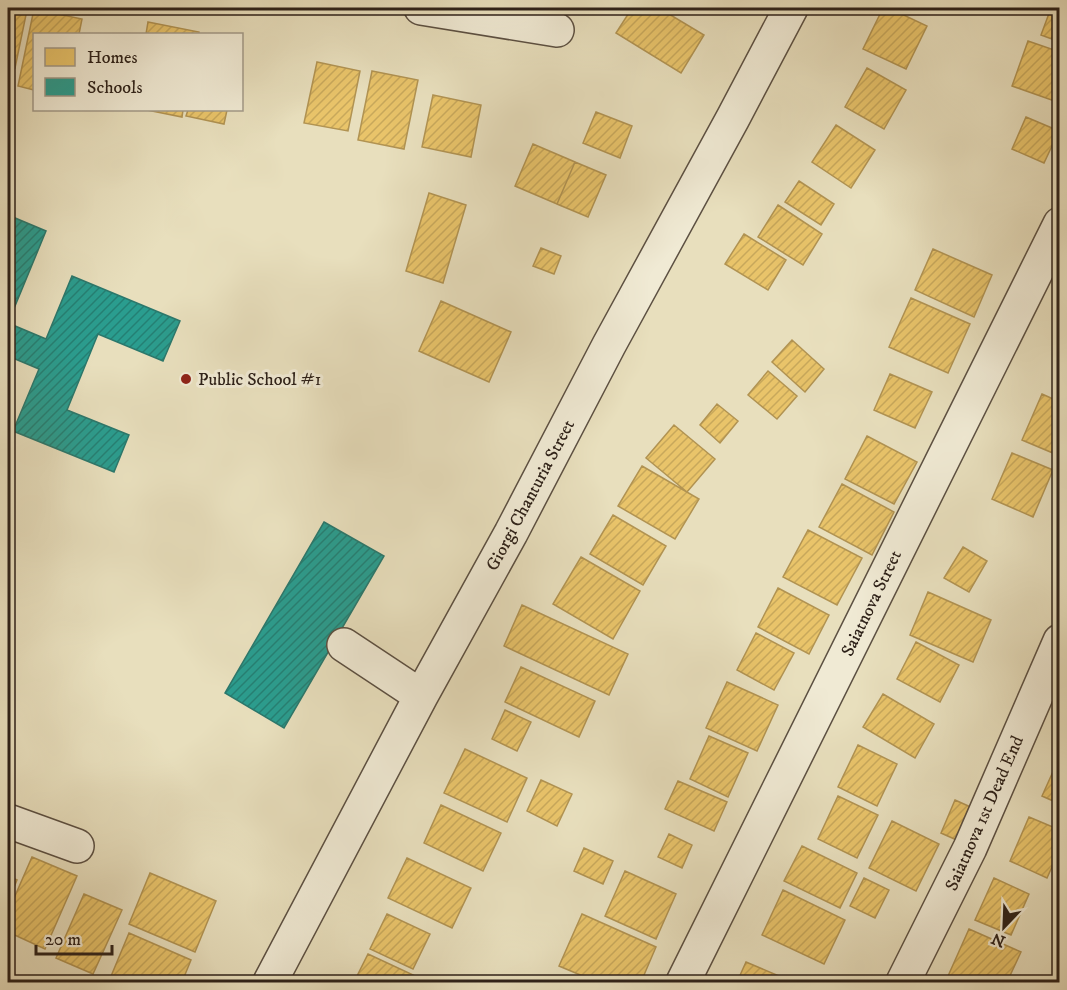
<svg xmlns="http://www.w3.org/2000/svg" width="1067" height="990" font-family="'IM FELL DW Pica',serif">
  <defs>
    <pattern id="homes-hatch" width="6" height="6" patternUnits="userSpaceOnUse" patternTransform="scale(1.5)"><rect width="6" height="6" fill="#e9c46a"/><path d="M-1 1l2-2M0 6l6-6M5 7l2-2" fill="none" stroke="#c8a85b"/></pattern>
    <pattern id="schools-hatch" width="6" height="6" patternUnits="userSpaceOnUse" patternTransform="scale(1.5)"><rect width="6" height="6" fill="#2a9d8f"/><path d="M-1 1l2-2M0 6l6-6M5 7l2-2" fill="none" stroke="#248074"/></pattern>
  </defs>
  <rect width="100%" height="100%" fill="#e8dfbd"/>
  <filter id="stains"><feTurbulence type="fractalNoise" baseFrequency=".00333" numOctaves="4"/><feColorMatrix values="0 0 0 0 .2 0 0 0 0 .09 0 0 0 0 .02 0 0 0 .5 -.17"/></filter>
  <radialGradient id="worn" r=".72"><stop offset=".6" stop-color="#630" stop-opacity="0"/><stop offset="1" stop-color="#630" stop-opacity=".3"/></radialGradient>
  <path fill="url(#homes-hatch)" stroke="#b19352" stroke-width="1.5" d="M8 8 27 10 15 68 8 66Z
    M632 8H659L704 35 681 73 616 33Z
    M883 8H889L927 26 906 69 863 49Z
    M1051 8H1060V42L1041 35Z
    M34 9 82 19 79 34H34V90L18 86Z
    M148 22 199 32V34H146Z
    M1028 41 1060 52V103L1012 86Z
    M317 62 360 71 348 131 304 123Z
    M867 68 906 90 884 129 845 107Z
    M372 71 418 80 404 149 358 140Z
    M433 95 481 105 471 157 422 147Z
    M147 110H183L182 117Z
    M188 110H227L224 124 186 116Z
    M596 112 632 126 620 158 583 143Z
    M1026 117 1059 131 1044 163 1012 149Z
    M836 125 875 150 851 188 812 162Z
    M533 144 575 162 557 204 515 186Z
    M575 162 606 175 588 217 557 204Z
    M799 181 834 204 821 225 785 202Z
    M429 193 466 205 443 283 406 271Z
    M778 205 822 234 803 265 758 237Z
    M744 234 786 260 768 290 725 264Z
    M541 248 561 256 554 274 533 266Z
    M933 249 992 275 974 317 915 290Z
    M911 298 970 324 948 373 889 347Z
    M441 301 511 332 489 382 419 351Z
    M792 340 824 369 805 392 772 362Z
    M768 371 797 396 777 419 748 395Z
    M890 374 932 392 915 428 874 410Z
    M1042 394 1060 402V456L1022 440Z
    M717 404 738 421 720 443 700 425Z
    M674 425 715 459 687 492 646 458Z
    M867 436 917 462 894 504 845 479Z
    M1012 453 1053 470 1033 517 992 499Z
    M642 466 699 499 675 539 618 506Z
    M842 484 894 512 872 555 819 527Z
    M613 515 666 546 643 585 590 554Z
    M808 530 862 558 837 605 783 577Z
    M963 547 987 561 969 592 944 578Z
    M581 557 640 591 613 639 553 604Z
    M778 588 829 615 809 654 758 627Z
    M928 592 991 620 973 662 910 635Z
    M522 605 628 654 609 695 504 646Z
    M756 633 794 653 774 690 737 670Z
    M916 642 959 665 940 702 897 679Z
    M521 667 595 701 579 737 505 702Z
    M727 682 778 705 757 751 706 728Z
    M883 694 934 724 915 758 863 727Z
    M505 710 531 722 517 751 492 739Z
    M709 736 748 753 728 797 690 779Z
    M858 745 897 764 877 806 838 787Z
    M465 749 527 778 507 822 444 793Z
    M1060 756V804L1042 796Z
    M541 780 572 794 557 826 527 811Z
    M678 781 727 802 714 831 665 809Z
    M838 796 878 815 857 858 818 839Z
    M955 800 975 809 961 842 941 833Z
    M441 805 501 833 483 871 424 843Z
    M1029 817 1060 830V849L1047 878 1010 861Z
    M892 821 939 844 916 891 869 868Z
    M669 834 692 845 682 868 658 857Z
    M802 846 857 873 840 908 784 881Z
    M584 848 613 861 603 884 574 871Z
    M32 857 77 876 45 949 8 932V912Z
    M407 858 471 888 452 928 388 898Z
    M625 871 676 894 656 939 605 916Z
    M150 873 216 901 195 952 129 924Z
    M8 876 17 880 8 902Z
    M864 878 889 890 875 918 850 906Z
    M994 878 1029 894 1011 935 975 920Z
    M783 890 845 920 824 964 762 935Z
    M84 894 122 910 93 974 56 958Z
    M387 914 430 934 413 969 370 949Z
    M582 914 656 947 641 982H597L559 966Z
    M969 929 1021 952 1007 982H962L948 976Z
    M129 933 191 960 182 982 109 981Z
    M368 954 424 980 423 982H354Z
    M746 962 793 982H737Z"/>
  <path fill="url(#schools-hatch)" stroke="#2b786c" stroke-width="1.5" d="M8 215 46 231 8 323 46 339 72 276 180 321 163 361 98 334 67 410 129 435 114 472 13 431 39 369 8 356Z
    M324 522 384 556 284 728 225 693Z"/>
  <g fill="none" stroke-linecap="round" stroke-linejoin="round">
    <defs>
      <path id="minor" d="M421 8 557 30
        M344 645 421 696
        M8 821 77 846
        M270 982 421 696 511 533 609 345 733 118 791 8
        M683 982 1060 224
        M903 982 970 848 1060 641"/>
    </defs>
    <use href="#minor" stroke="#5c5042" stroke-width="36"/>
    <use href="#minor" stroke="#f0ead4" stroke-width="33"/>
  </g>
  <circle fill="#8f2418" stroke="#f0ead4" stroke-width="2" cx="186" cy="379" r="6"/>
  <g text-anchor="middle" stroke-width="6" stroke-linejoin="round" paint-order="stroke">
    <g font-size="18" fill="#2d2119" stroke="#f0ead4" text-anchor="start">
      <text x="198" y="385">Public School #1</text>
    </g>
    <g font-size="18" fill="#2d2119" stroke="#f0ead4">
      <text transform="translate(530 495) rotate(-62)" y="6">Giorgi Chanturia Street</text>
      <text transform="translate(871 603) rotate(-64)" y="6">Saiatnova Street</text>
      <text transform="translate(984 813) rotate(-66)" y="6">Saiatnova 1st Dead End</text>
    </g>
  </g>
  <rect width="1067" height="990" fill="none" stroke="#e8dfbd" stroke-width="30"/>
  <rect x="9" y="9" width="1049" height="972" fill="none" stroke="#2d2119" stroke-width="3"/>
  <rect x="15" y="15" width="1037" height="960" fill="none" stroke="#2d2119" stroke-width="1.5"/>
  <rect x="33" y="33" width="210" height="78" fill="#f0ead4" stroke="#a29a89" stroke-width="1.5"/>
  <rect x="45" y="48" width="30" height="18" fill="#e9c46a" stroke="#a29a89" stroke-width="1.5"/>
  <text x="87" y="63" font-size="18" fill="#2d2119">Homes</text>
  <rect x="45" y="78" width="30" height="18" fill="#2a9d8f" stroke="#a29a89" stroke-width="1.5"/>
  <text x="87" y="93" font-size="18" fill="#2d2119">Schools</text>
  <g transform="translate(1004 927) rotate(203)" stroke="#f0ead4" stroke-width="4.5" paint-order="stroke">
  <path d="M0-4.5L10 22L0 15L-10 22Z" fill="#2d2119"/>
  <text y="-9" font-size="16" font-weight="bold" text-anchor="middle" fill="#2d2119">N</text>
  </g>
  <path d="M36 945v9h76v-9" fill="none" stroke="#2d2119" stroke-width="3"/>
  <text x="45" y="945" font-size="18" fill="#2d2119" stroke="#f0ead4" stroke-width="4.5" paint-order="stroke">20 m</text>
  <rect width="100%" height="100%" filter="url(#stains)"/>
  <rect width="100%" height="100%" fill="url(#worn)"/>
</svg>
